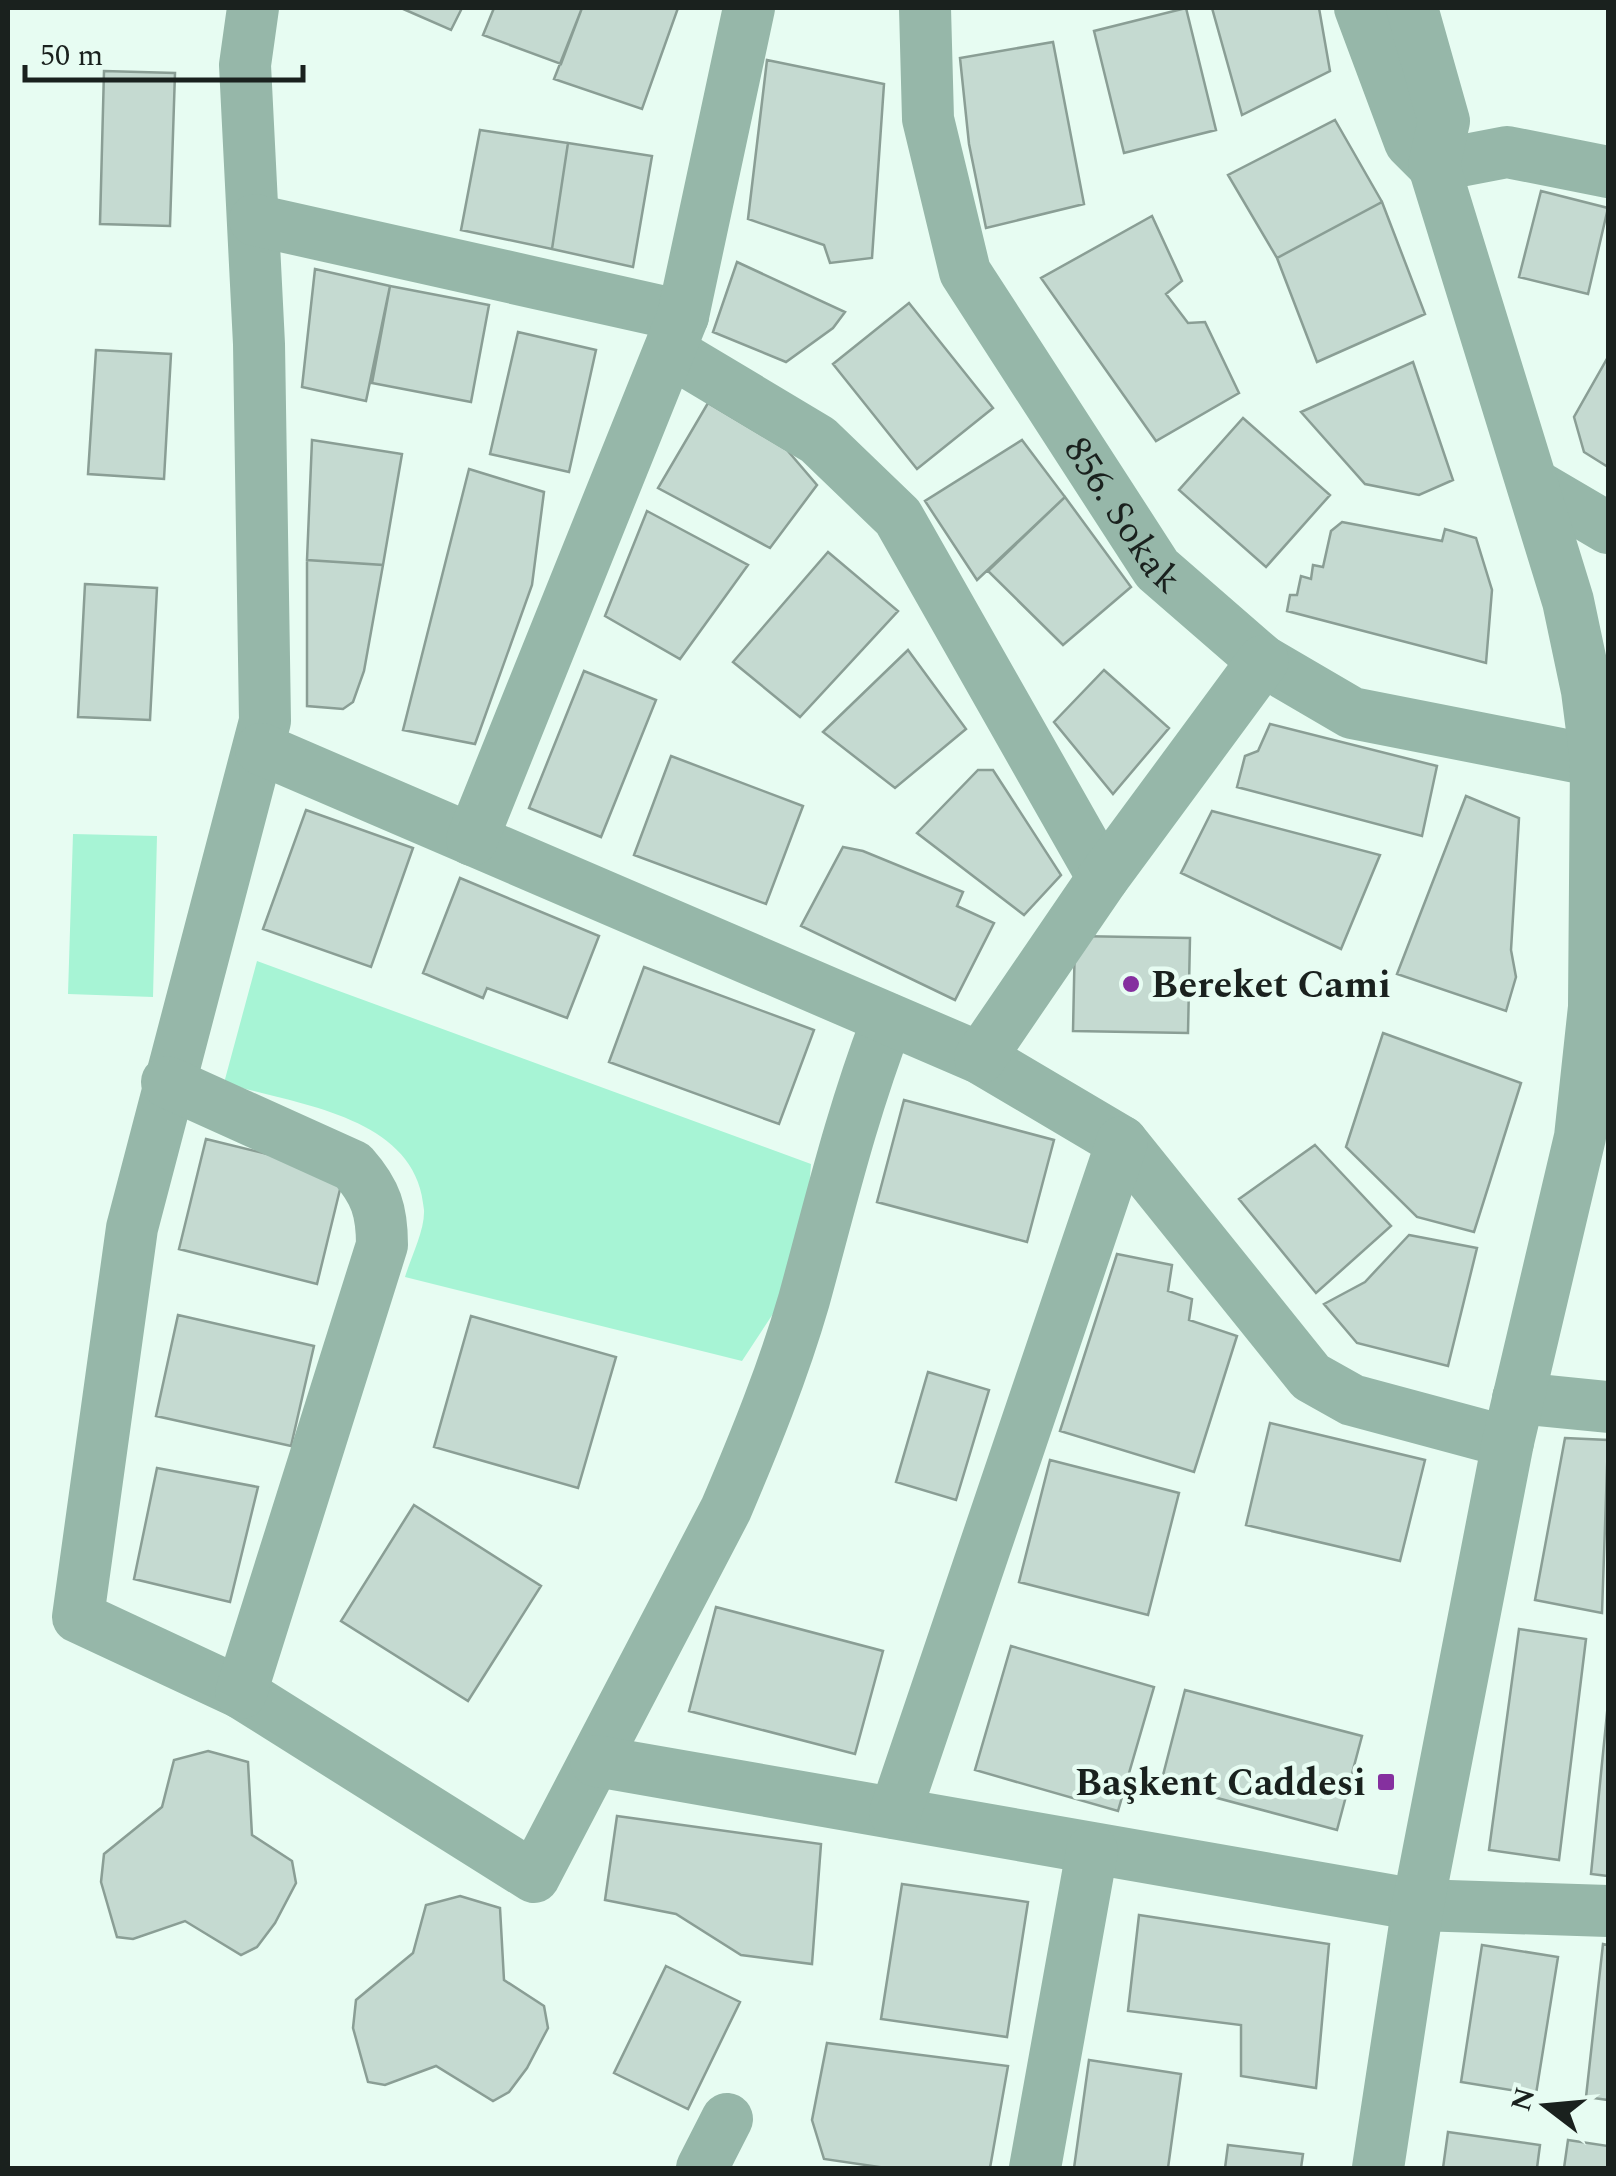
<svg xmlns="http://www.w3.org/2000/svg" width="1616" height="2176" font-family="Spectral,serif">
  <rect width="100%" height="100%" fill="#e7fcf2"/>
  <path fill="#a7f4d5" d="M73 834 157 836 153 997 68 994Z
    M257 961 811 1164 803 1268 742 1361 405 1277C411 1257 425 1230 424 1210 418 1116 298 1105 224 1083Z"/>
  <path fill="#c5dad1" stroke="#8a9e95" stroke-width="2.5" d="M401 8H462L451 30Z
    M494 8H582L561 64 483 35Z
    M582 8H678L642 109 554 79Z
    M1186 8 1216 130 1124 153 1094 31Z
    M1212 8H1319L1330 71 1242 115Z
    M1053 42 1084 204 986 228 969 144 960 58Z
    M767 60 884 84 872 258 830 263 824 245 748 219Z
    M104 71 175 73 170 226 100 224Z
    M1335 120 1382 202 1277 258 1228 175Z
    M480 130 568 143 552 249 461 230Z
    M568 143 652 156 633 267 552 249Z
    M1541 191 1608 208 1588 294 1519 277Z
    M1382 202 1425 314 1317 362 1277 258Z
    M1152 216 1182 281 1166 294 1188 323 1205 322 1239 393 1156 441 1041 278Z
    M737 262 845 312 833 328 786 362 713 332Z
    M315 269 390 286 366 401 302 387Z
    M390 286 489 305 471 402 372 383Z
    M909 303 993 408 917 469 833 364Z
    M518 332 596 350 569 472 490 454Z
    M96 350 171 354 164 479 88 474Z
    M1608 357V467L1584 452 1574 417Z
    M1413 362 1453 480 1419 495 1365 484 1301 412Z
    M708 403 787 450 817 485 770 548 658 488Z
    M1243 418 1330 495 1266 567 1179 490Z
    M312 440 402 454 383 565 307 560Z
    M1022 440 1065 497 977 580 925 501Z
    M469 469 544 492 532 585 475 744 403 730Z
    M1065 497 1131 587 1063 645 988 571Z
    M647 511 748 565 680 659 605 616Z
    M1342 522 1442 541 1445 529 1476 538 1492 590 1486 663 1287 611 1290 595H1297L1301 576 1311 579 1313 565 1323 567 1331 531Z
    M828 552 898 611 800 717 733 662Z
    M307 560 383 565 364 671 353 702 343 709 307 706Z
    M85 584 157 588 150 720 78 717Z
    M908 650 966 729 895 788 823 732Z
    M1104 670 1169 728 1113 794 1054 722Z
    M584 671 656 700 601 837 529 808Z
    M1270 724 1437 766 1422 836 1237 787 1245 756 1258 751Z
    M671 756 803 806 766 904 634 855Z
    M978 770H993L1061 875 1024 915 917 833Z
    M1466 796 1519 818 1511 950 1516 977 1506 1011 1397 974Z
    M306 810 413 848 371 967 263 929Z
    M1212 811 1380 855 1341 949 1181 873Z
    M843 847 863 851 963 892 957 906 994 923 955 1000 801 926Z
    M460 878 599 936 567 1018 487 988 483 998 423 973Z
    M1075 936 1190 938 1188 1033 1073 1031Z
    M644 967 814 1030 779 1124 609 1062Z
    M1383 1033 1521 1083 1474 1232 1417 1217 1346 1147Z
    M904 1100 1054 1140 1027 1242 877 1202Z
    M206 1139 344 1173 317 1284 179 1249Z
    M1315 1145 1391 1226 1316 1293 1239 1199Z
    M1409 1235 1477 1248 1448 1366 1357 1343 1324 1304 1365 1282Z
    M1117 1254 1172 1265 1168 1291 1192 1299 1189 1320 1237 1336 1194 1472 1060 1431Z
    M178 1315 314 1346 291 1446 156 1416Z
    M471 1316 616 1357 578 1488 434 1447Z
    M928 1372 989 1390 956 1500 896 1482Z
    M1270 1423 1425 1460 1400 1561 1246 1525Z
    M1565 1438 1608 1440 1602 1613 1535 1600Z
    M1050 1460 1179 1493 1148 1615 1019 1582Z
    M157 1468 258 1487 230 1602 134 1579Z
    M414 1505 541 1586 468 1701 341 1621Z
    M716 1607 883 1651 855 1754 689 1711Z
    M1519 1629 1586 1639 1559 1860 1489 1850Z
    M1011 1646 1154 1687 1118 1811 975 1770Z
    M1185 1690 1362 1736 1337 1830 1161 1783Z
    M1608 1703V1876L1591 1874Z
    M208 1751 248 1762 252 1835 292 1861 296 1883 275 1923 257 1947 241 1955 185 1921 133 1939 117 1937 101 1882 104 1854 162 1807 174 1760Z
    M617 1816 821 1844 812 1964 741 1955 676 1914 605 1900Z
    M902 1884 1028 1902 1007 2037 881 2019Z
    M460 1896 500 1908 504 1980 544 2006 548 2028 527 2068 509 2092 493 2101 436 2066 385 2085 368 2082 353 2028 356 2000 413 1953 426 1905Z
    M1139 1915 1329 1944 1316 2088 1241 2076V2025L1128 2011Z
    M1603 1944 1608 1945V2100L1586 2097Z
    M1482 1945 1558 1957 1536 2094 1461 2082Z
    M666 1966 740 2002 688 2109 614 2073Z
    M827 2043 1008 2066 990 2168H886L824 2159 812 2120Z
    M1089 2060 1181 2074 1168 2168H1074Z
    M1448 2132 1540 2145 1537 2168H1443Z
    M1568 2140 1608 2146V2168H1564Z
    M1228 2145 1303 2154 1301 2168H1225Z"/>
  <g fill="none" stroke-linecap="round" stroke-linejoin="round">
    <g stroke="#96b7a9" stroke-width="52">
      <path d="M253 8 245 65 259 344 265 721 132 1228 78 1617 241 1693 534 1877 726 1509C755 1441 783 1372 804 1300 830 1205 852 1112 888 1019"/>
      <path id="s1" d="M925 8 928 119 965 272 1157 569 1263 661 1352 713 1596 761"/>
      <path d="M1360 8 1410 142 1434 166"/>
      <path d="M1434 166 1507 152 1608 172"/>
      <path d="M255 220 683 316"/>
      <path d="M671 352 818 440 898 517 1103 878"/>
      <path d="M1533 484 1608 528"/>
      <path d="M261 749 980 1058 1122 1142 1311 1377 1352 1400 1508 1442"/>
      <path d="M472 840 683 316 749 8"/>
      <path d="M980 1058 1103 878 1263 661"/>
      <path d="M167 1082 353 1166C376 1192 382 1211 382 1245L241 1693"/>
      <path d="M1518 1398 1608 1407"/>
      <path d="M596 1761 1418 1905 1608 1911"/>
      <path d="M895 1813 1122 1142"/>
      <path d="M702 2168 727 2119"/>
      <path d="M1035 2168 1092 1851"/>
      <path d="M1378 2168 1418 1905 1508 1442 1580 1137 1594 1007 1596 761 1587 691 1568 601 1434 166 1444 121 1412 8"/>
    </g>
  </g>
  <g fill="#85309f" stroke="#e7fcf2" stroke-width="4">
    <circle cx="1131" cy="984" r="10"/>
    <rect x="1376" y="1772" width="20" height="20" rx="5"/>
  </g>
  <g text-anchor="middle" stroke-width="9" stroke-linejoin="round" paint-order="stroke">
    <g font-size="38" fill="#1a211e" stroke="#e7fcf2">
      <text dy="13" stroke="none"><textPath href="#s1" startOffset="558">856. Sokak</textPath></text>
    </g>
    <g font-size="38" font-weight="bold" fill="#1a211e" stroke="#e7fcf2" text-anchor="start">
      <text x="1151" y="997">Bereket Cami</text>
      <text x="1366" y="1795" text-anchor="end">Başkent Caddesi</text>
    </g>
  </g>
  <rect width="1616" height="2176" fill="none" stroke="#1a211e" stroke-width="20"/>
  <g transform="translate(1546 2106) rotate(286)" stroke="#e7fcf2" stroke-width="8" paint-order="stroke">
  <path d="M0-8L18 38L0 25L-18 38Z" fill="#1a211e"/>
  <text y="-15" font-size="28" font-weight="bold" text-anchor="middle" fill="#1a211e">N</text>
  </g>
  <path d="M25 65v15h278v-15" fill="none" stroke="#1a211e" stroke-width="5"/>
  <text x="40" y="65" font-size="30" fill="#1a211e" stroke="#e7fcf2" stroke-width="8" paint-order="stroke">50 m</text>
</svg>
